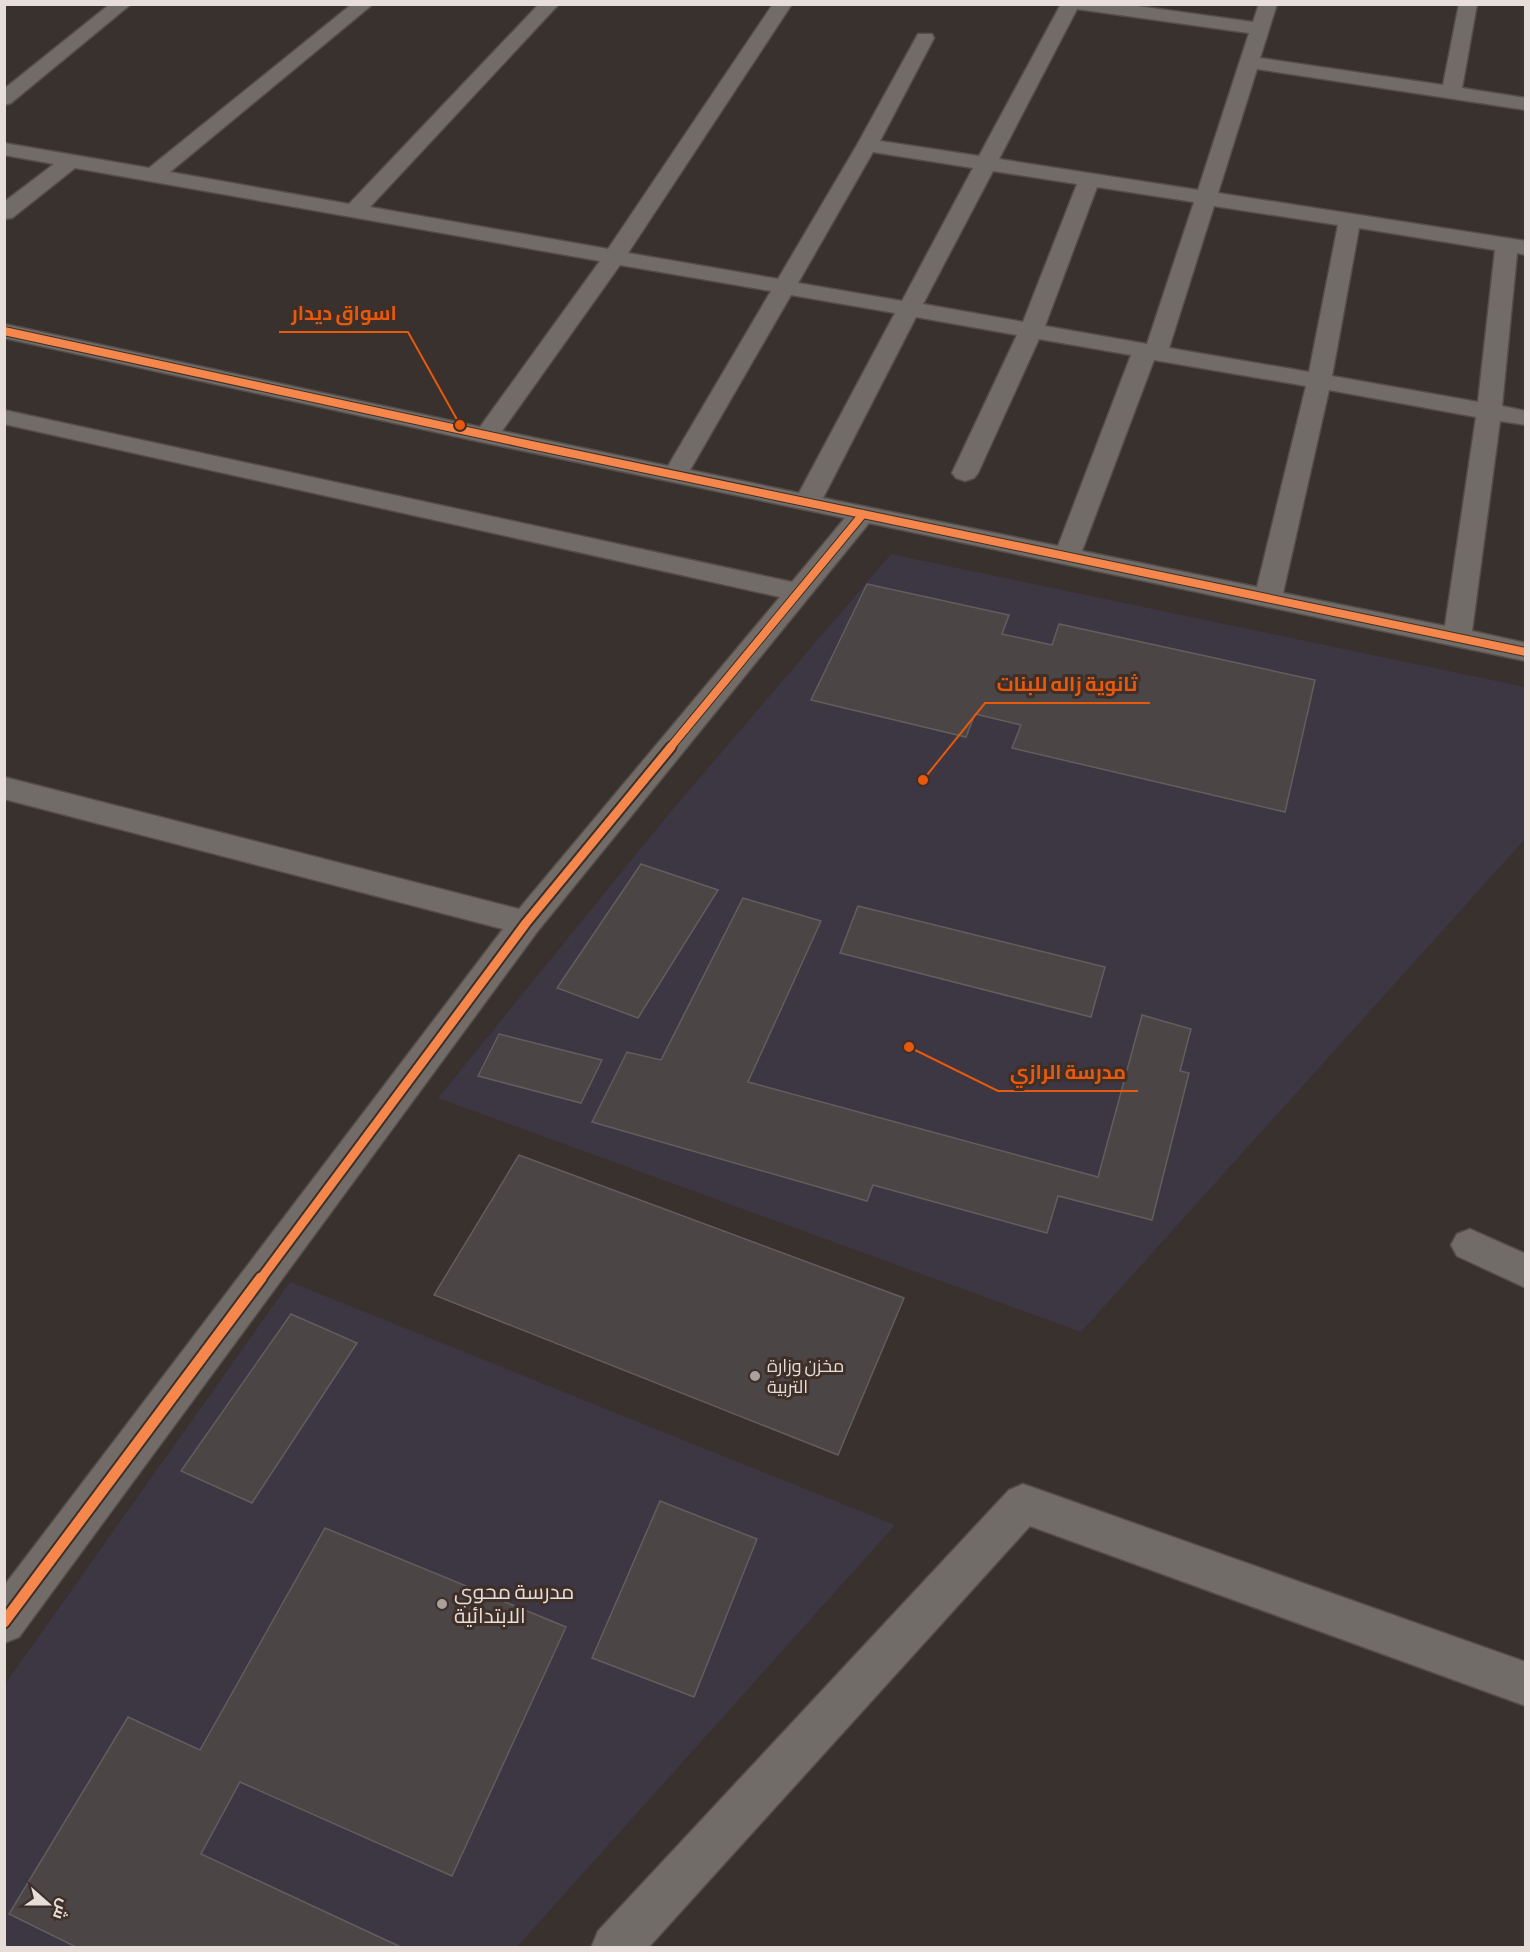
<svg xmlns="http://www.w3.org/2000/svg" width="1530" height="1952" font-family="'Sofia Sans Condensed',Cairo,sans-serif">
  <rect width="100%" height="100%" fill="#39312d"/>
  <path fill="#3d3643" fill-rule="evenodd" d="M891 554 1525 687V839L1081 1332 438 1098 668 815ZM867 584 1009 615 1002 634 1052 645 1059 625 1315 680 1285 811 1013 747 1021 725 975 714 966 737 811 700Z
    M290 1282 895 1525 517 1947 5 1948V1684Z"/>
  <path fill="#4b4546" stroke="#635e5e" stroke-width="1.5" d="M867 584 1009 615 1002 634 1052 645 1059 624 1315 680 1285 812 1012 748 1021 725 975 714 966 737 811 700Z
    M641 864 718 890 638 1018 557 988Z
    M743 898 821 921 748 1082 1098 1177 1142 1015 1191 1029 1180 1071 1189 1073 1152 1220 1058 1196 1047 1233 873 1185 867 1201 592 1122 627 1052 661 1060Z
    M858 906 1105 967 1091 1017 840 953Z
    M499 1034 602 1060 581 1103 478 1076Z
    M519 1155 904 1298 838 1455 434 1295Z
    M291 1314 357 1343 252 1503 181 1471Z
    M660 1501 757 1539 694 1697 592 1658Z
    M325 1528 566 1627 452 1876 240 1782 201 1854 403 1948H78L9 1914 128 1717 200 1750Z"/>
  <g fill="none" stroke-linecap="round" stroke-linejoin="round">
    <defs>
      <path id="minor" d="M110 4H131L11 103 4 105V89Z
        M352 4H373L170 172 349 204 539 4H559L370 207 608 249 773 4H792L628 253 778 279 857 145 918 34H932L934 38 880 141 979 156 1061 4H1123L1253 22 1259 4H1277L1260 58 1443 85 1459 4H1477L1462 88 1526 98V110L1257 69 1218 193 1526 241V255L1517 253 1502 406 1526 411V425L1500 421 1472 631 1526 643V661L869 523 537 932 19 1637 4 1643V1586L503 929 4 799V777L519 909 780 597 4 424V410L792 582 845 518 486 443 4 338V324L480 427 600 261 75 168 12 218 4 219V202L54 164 4 155V143L149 168ZM1077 9 1249 33 1198 190 999 159ZM873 152 973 168 902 301 798 283ZM993 171 1077 184 1023 322 923 304ZM1097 187 1194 202 1147 344 1045 326ZM1214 206 1338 225 1309 372 1169 348ZM1359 228 1495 250 1478 402 1332 376ZM620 265 771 291 668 466 502 431ZM791 295 895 313 799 493 690 470ZM916 317 1017 335 952 473 956 478 965 481 974 478 978 473 1039 339 1131 355 1058 546 823 498ZM1154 360 1306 386 1257 587 1082 551ZM1329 390 1476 417 1445 626 1283 593Z
        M1470 1229 1526 1254V1288L1457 1256 1451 1245 1457 1234Z
        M1023 1484 1526 1662V1706L1030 1526 648 1948H591L598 1931 1009 1490Z"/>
    </defs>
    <use href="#minor" stroke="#544d49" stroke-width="3"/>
    <use href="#minor" fill="#726c68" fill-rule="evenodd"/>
    <defs>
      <path id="cycleway-far2" d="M4 331 531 445 1526 652
        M669 749 863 514"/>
      <path id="cycleway-far1" d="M260 1280 526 923 671 747"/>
      <path id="cycleway" d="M4 1622 261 1278"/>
    </defs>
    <use href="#cycleway-far2" stroke="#3e2f28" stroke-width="10"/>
    <use href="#cycleway-far1" stroke="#3e2f28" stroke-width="13"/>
    <use href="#cycleway" stroke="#3e2f28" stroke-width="15"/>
    <use href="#cycleway-far2" stroke="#f5874c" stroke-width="8"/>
    <use href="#cycleway-far1" stroke="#f5874c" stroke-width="9"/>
    <use href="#cycleway" stroke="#f5874c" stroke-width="11"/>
  </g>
  <g fill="#aaa19d" stroke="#3e2f28" stroke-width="2">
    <circle cx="755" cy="1376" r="6"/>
    <circle cx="442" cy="1604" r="6"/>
  </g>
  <g text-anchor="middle" stroke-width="6" stroke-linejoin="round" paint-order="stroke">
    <g font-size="18" fill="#e7ddd9" stroke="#3e2f28" text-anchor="start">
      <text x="767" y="1372">مخزن وزارة<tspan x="767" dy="21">التربية</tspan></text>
    </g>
    <g font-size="21" fill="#e7ddd9" stroke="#3e2f28" text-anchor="start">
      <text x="454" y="1599">مدرسة محوي<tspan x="454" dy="24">الابتدائية</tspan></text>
    </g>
  </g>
  <path fill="none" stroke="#e8590c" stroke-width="2" d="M460 425L408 332H279M923 780L985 703H1150M909 1047L998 1091H1138"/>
  <g fill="#e8590c" stroke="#3e2f28" stroke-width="2">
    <circle cx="460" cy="425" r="6"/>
    <circle cx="923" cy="780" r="6"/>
    <circle cx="909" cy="1047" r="6"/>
  </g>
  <g font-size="20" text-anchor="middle" font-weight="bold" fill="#e8590c" stroke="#3e2f28" stroke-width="6" stroke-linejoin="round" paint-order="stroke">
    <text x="344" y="320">اسواق ديدار</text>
    <text x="1067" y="691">ثانوية زاله للبنات</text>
    <text x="1068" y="1079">مدرسة الرازي</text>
  </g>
  <rect width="1530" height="1952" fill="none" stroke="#e7ddd9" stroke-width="12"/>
  <g transform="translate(48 1904) rotate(111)" stroke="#3e2f28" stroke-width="4.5" paint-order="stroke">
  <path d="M0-4.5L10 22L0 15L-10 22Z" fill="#e7ddd9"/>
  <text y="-9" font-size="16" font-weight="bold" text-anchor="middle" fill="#e7ddd9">ش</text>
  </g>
</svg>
